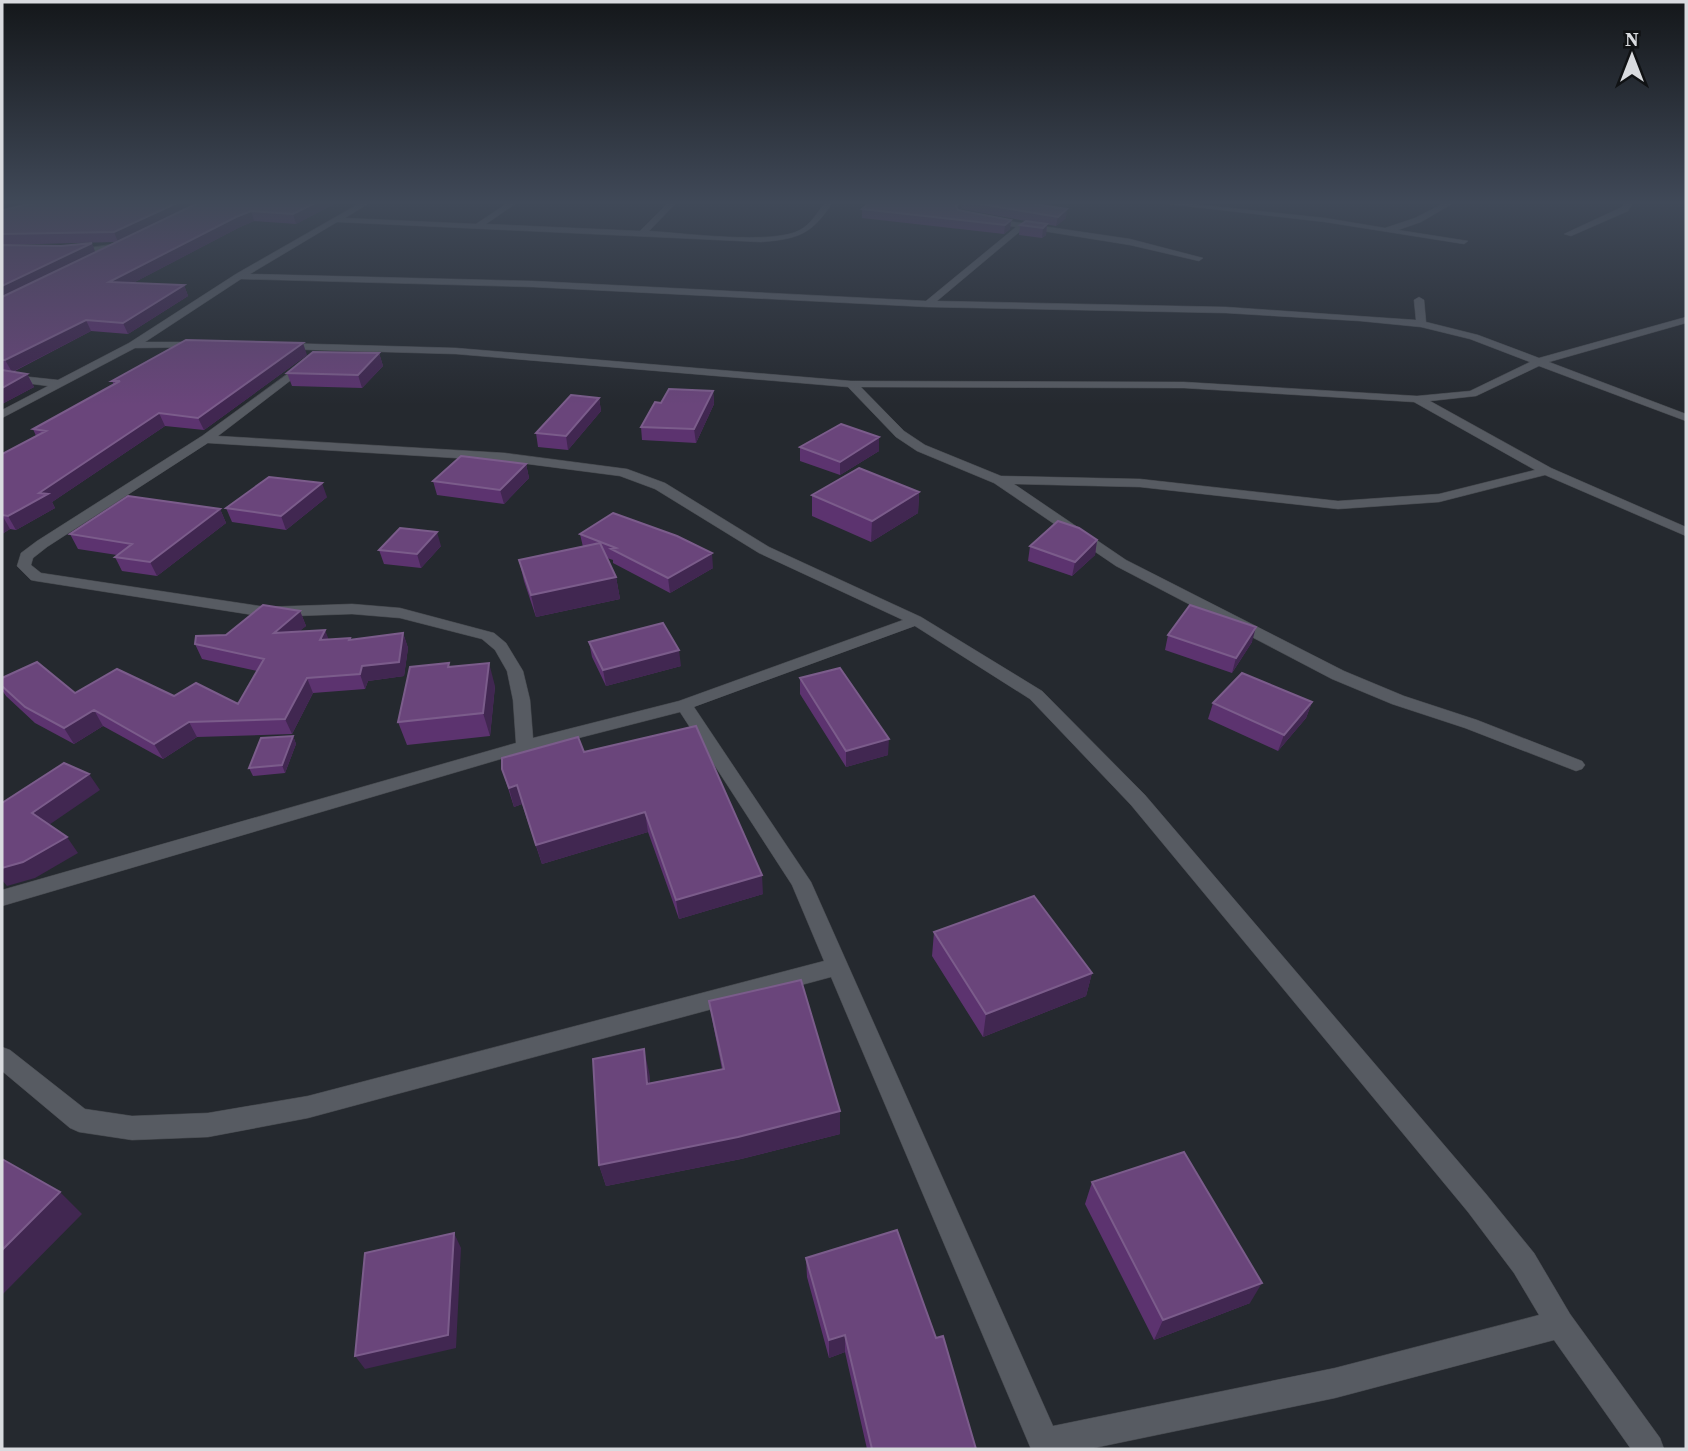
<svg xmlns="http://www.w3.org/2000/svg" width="1688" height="1451" font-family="'Source Serif 4',serif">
  <rect width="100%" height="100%" fill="#25292f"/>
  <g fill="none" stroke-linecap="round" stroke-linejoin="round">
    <defs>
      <path id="minor" d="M362 202H371L345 218 476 224 509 202H518L486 224 640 231 669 202H677L649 231C683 233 773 245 800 230 811 224 818 212 825 202H833C812 234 799 239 761 242L337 222 250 274 533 281 926 301 1016 227 985 222 988 218 1130 239 1203 258 1199 261 1130 245 1024 228 937 301 1226 307 1416 320 1414 300 1419 297 1424 300 1426 322 1478 335 1539 358 1686 317V323L1549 362 1686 414V421L1539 366 1476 396 1430 401 1551 468 1686 527V536L1545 475 1439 502 1338 509 1140 487 1014 484 1126 560 1344 671 1404 696 1477 720 1582 761 1585 765 1582 769 1576 771 1465 728 1392 704 1332 679 1116 566 994 483 917 451 896 437 848 387 456 354 280 349 275 346 280 343 456 348 851 381 1184 382 1417 396 1470 391 1530 362 1470 339 1421 327 1360 321 1226 313 928 307 533 287 241 279 145 342H200L204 343V347L135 348 2 418V410L48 386 2 380V374L58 380 129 343 236 274ZM861 387 1184 388 1414 402 1535 470 1439 494 1338 501 1140 479 1001 476 925 445 904 431Z
        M1151 202H1174L1325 218 1385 228 1415 218 1446 202H1455L1421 222 1398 230 1468 241 1464 244 1325 222Z
        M1625 202H1633L1628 211 1571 236 1564 234 1622 207Z
        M123 243 126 248 71 254 67 251Z
        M308 359 313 362 312 364 218 436 505 453 627 469 665 483 769 547 921 617 1042 691 1145 795 1486 1194 1534 1253 1570 1314 1660 1438 1664 1449H1631L1554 1340 1335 1398 1089 1449H1031L831 977 308 1118 208 1137 132 1140 79 1132 70 1128 2 1071V1047L10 1050 85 1109 132 1116 208 1113 308 1096 824 961 792 885 680 712 528 751 2 906V890L516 743 513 700 507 671 495 650 482 639 400 618 352 614 266 617 36 581 31 580 17 566 21 553 37 541 202 436ZM208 443 505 461 620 476 655 489 759 553 903 620 679 701 533 738 530 700 523 671 506 643 494 633 400 608 352 604 266 607 41 573 31 565 33 558 47 547ZM915 626 1030 699 1131 805 1468 1212 1514 1273 1539 1315 1335 1368 1053 1426 811 882 694 707Z"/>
    </defs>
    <use href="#minor" stroke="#43464b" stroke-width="1"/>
    <use href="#minor" fill="#575b62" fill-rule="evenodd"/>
  </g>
  <path fill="#5c336f" d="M2 202 334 204 296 224 254 221 240 227 133 283 184 285 188 296 128 334 91 331 13 372 27 374 34 387 2 404V245L95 252 115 242 2 245Z
    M870 202H1057L1048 206 1066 218 1056 226 1026 221 1047 224 1046 235 1042 238 1019 235 1020 225 1026 221 961 209V210L1011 220 1010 229 1004 234 862 218V209Z
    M379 353 383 366 362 388 292 386 287 373Z
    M307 355 204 430 165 426 52 502 55 508 16 530 10 529 2 534V454L36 436 33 429 114 385 112 381Z
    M713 391 714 404 696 443 642 440 641 427Z
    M599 398 601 411 568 450 538 447 536 433Z
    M879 437V451L840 475 800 461V447Z
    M526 464 529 478 504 504 437 495 433 481Z
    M919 492 918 513 871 542 812 516V495Z
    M327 497 286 530 232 522 226 508Z
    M220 509 226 523 157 576 122 571 115 557 117 555 78 549 70 534Z
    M580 534 713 568 670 593 613 563V560L607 558 616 577 620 599 536 617 524 581 519 560 583 547Z
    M1097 540 1095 555 1072 576 1028 561 1030 546Z
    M441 546 421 568 384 564 379 550Z
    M300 611 306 626 299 631 328 639 351 640 403 633 408 648 404 676 368 681 365 689 313 693 292 734 197 737 163 759 103 726 74 744 35 723 6 696 2 690V678L75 693 174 696 238 704 257 671 202 659 195 644Z
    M1168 635 1252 642 1232 673 1165 650Z
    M589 642 681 666 606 686 592 657Z
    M450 667 495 686 490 736 407 745 398 722Z
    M800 678 888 755 846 767 800 694Z
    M1312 702 1306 718 1278 751 1208 719 1213 703Z
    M293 736 296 744 285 773 253 776 249 768Z
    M584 752 763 894 679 919 648 832 542 864 522 804 514 807 502 769Z
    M934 932 1092 973 1086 996 983 1037 932 956Z
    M709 1001 840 1134 741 1159 606 1186 599 1165 649 1072 650 1083 722 1069 713 1024Z
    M1092 1182 1250 1303 1154 1340 1085 1204Z
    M806 1258 976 1449H867L845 1352 829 1358 807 1277Z"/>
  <path fill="#412751" d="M2 202H47L2 211Z
    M179 202H203L118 242 114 232Z
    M317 202H348L334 204 296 224 293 214Z
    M961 202H962L961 209 956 214V206Z
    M1040 202H1057L1033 213 1034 204Z
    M1067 209 1066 218 1056 226 1058 217Z
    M251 211 254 221 240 227 114 293 109 282 236 217Z
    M1011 220 1010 229 1004 234 1005 225Z
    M1047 224 1046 235 1042 238 1043 228Z
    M92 243 96 254 2 300V286Z
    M184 285 188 296 128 334 123 323Z
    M86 320 91 331 12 372 5 360Z
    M303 343 307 355 204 430 198 418Z
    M379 353 383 366 362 388 358 375Z
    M27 374 34 387 2 404V388Z
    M713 391 714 404 696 443 694 429Z
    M599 398 601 411 568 450 566 436Z
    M159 413 165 426 52 502 55 508 16 530 8 516 39 493Z
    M879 437V451L840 475V462Z
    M526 464 529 478 504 504 500 490Z
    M322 483 327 497 286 530 281 516Z
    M919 492 918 513 871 542 872 521Z
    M220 509 226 523 157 576 150 562Z
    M2 515 10 529 2 534Z
    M437 532 441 546 421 568 417 554Z
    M1097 540 1095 555 1072 576 1075 562Z
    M712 553 713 568 670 593 668 578Z
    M616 577 620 599 536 617 531 595Z
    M300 611 306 626 281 647 274 633Z
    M1256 627 1252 642 1232 673 1236 658Z
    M325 630 331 645 320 640Z
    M403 633 408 648 404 676 368 681 365 689 360 674 362 666Z
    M679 650 681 666 606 686 603 670Z
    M489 663 495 686 490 736 483 713Z
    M307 678 313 693 292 734 285 719Z
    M1312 702 1306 718 1278 751 1284 735Z
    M94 710 103 726 74 744 64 728Z
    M189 722 197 737 163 759 154 744Z
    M293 736 296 744 285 773 282 765Z
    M889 739 888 755 846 767V751Z
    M89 774 100 790 43 829 32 813Z
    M517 785 522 804 514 807 509 788Z
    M645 812 648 832 542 864 536 845Z
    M67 837 78 853 35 878 7 886 2 880V868Z
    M762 875 763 894 679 919 676 900Z
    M1092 973 1086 996 983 1037 986 1014Z
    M644 1049 649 1072 652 1107 647 1084Z
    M840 1111V1134L741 1159 606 1186 599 1165Z
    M60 1192 82 1214 2 1295V1250Z
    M454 1233 461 1248 456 1348 365 1369 355 1356Z
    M1262 1283 1250 1303 1154 1340 1163 1320Z
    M845 1335V1352L829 1358V1340Z"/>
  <path fill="#6a457b" stroke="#7b5c8b" stroke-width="2" d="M38 202H179L114 232 2 234V210Z
    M200 202H317L293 214 251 211 236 217 109 282 184 285 123 323 86 320 5 360H2V297Z
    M870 202H961L956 206 958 210 1011 220 1005 225 862 209Z
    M968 202H1040L1034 204 1067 209 1058 217Z
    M1026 221 1047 224 1043 228 1020 225Z
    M92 243 2 286V245L61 246Z
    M186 340 303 343 198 418 159 413 39 493 48 494 8 516 2 515V454L46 431 33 429 120 381H112Z
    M313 352 379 353 358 375 287 373Z
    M2 370 27 374 2 388Z
    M669 389 713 391 694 429 641 427 655 402 661 403Z
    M571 395 599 398 566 436 536 433Z
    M841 424 879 437 840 462 800 447Z
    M461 456 526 464 500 490 433 481Z
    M859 468 919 492 872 521 812 495Z
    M269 477 322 483 281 516 226 508Z
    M128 496 220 509 150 562 115 557 132 544 70 534Z
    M613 513 677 536 712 553 668 578 611 549 616 548 580 534Z
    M1058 521 1079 528 1097 540 1075 562 1030 546Z
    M400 528 437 532 417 554 379 550Z
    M600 543 616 577 531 595 519 560Z
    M263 605 300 611 274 633 325 630 320 640 350 638 349 640 403 633 399 662 362 666 360 674 307 678 285 719 189 722 154 744 94 710 64 728 25 707 2 686V678L37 662 75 693 117 669 174 696 196 683 238 704 264 659 195 644 196 636 226 635Z
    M1190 605 1256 627 1236 658 1168 635Z
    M663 623 679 650 603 670 589 642Z
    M449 663 448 667 489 663 483 713 398 722 410 667Z
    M840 668 889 739 846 751 800 678Z
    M1242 673 1312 702 1284 735 1213 703Z
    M696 726 762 875 676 900 645 812 536 845 517 785 509 788 502 769V758L578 737 584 752Z
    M293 736 282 765 249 768 261 738Z
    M64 763 89 774 32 813 67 837 23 862 2 868V803Z
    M1034 896 1092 973 986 1014 934 932Z
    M801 980 840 1111 738 1137 599 1165 593 1059 644 1049 647 1084 724 1069 709 1001Z
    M1184 1152 1262 1283 1163 1320 1092 1182Z
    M2 1159 60 1192 2 1250Z
    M897 1230 936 1338 943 1336 976 1449H872L845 1335 829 1340 806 1258Z
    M454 1233 448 1335 355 1356 365 1253Z"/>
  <linearGradient id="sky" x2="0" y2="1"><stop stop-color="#14171a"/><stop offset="0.5" stop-color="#404958"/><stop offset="1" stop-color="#404958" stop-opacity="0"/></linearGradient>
  <rect width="1688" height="405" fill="url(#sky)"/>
  <rect width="1688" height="1451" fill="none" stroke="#d9dbdf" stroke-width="7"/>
  <g transform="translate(1632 56)" stroke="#101214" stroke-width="5" paint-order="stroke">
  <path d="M0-5L12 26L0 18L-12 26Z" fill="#d9dbdf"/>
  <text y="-10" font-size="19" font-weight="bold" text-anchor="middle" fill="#d9dbdf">N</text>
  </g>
</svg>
